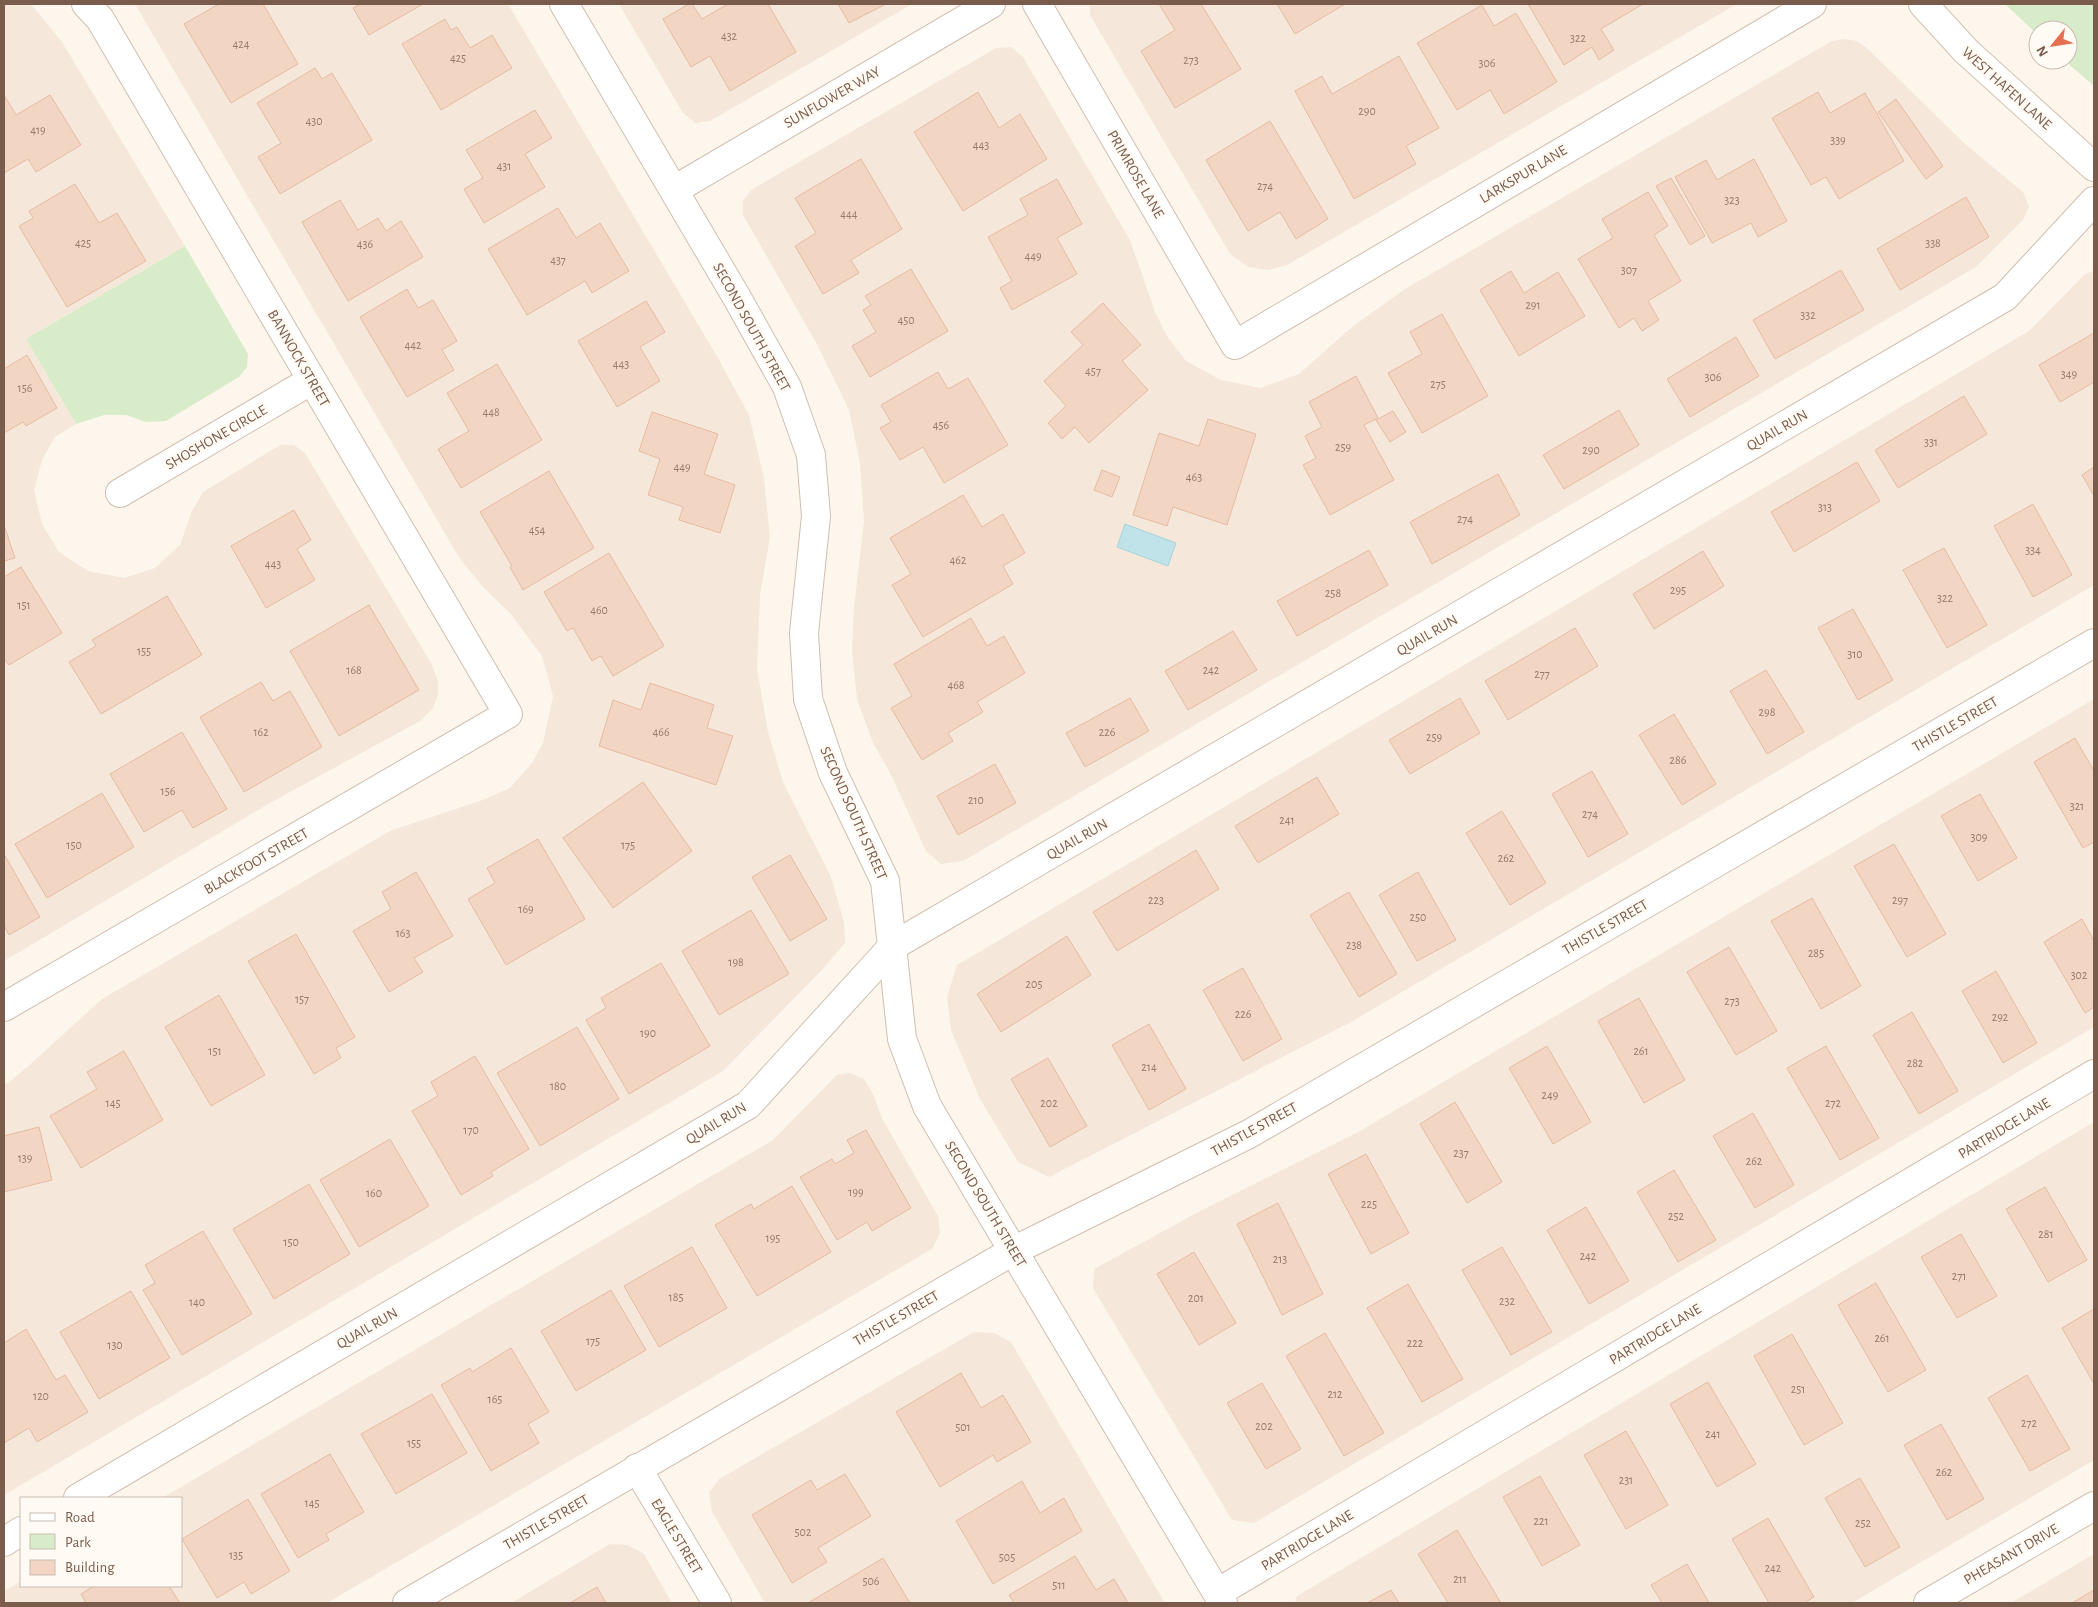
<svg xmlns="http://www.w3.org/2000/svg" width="2098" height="1607" font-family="'Alegreya Sans',sans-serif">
  <rect width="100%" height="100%" fill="#fdf6ec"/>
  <path fill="#f5e8da" d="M4 4H31L62 42 185 246 26 339 76 424 55 437 42 460 34 490 42 524 59 552 88 571 124 578 155 568 180 545 192 511 203 492 280 445H294L305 453 431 663 438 681V695L433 708 420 721 270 803 4 961Z
    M135 4H508L718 358 749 415 764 478 770 537 760 595 757 669 768 732 783 782 831 877 844 922 845 943 821 971 723 1071 4 1495V1084L8 1083 34 1061 102 999 390 831 480 801 510 788 532 763 543 743 553 696 542 656 510 613 484 588 460 559Z
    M619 4H912L710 121 695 123 683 113Z
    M1090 4H1737L1287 265 1268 270 1248 267 1230 254 1090 15Z
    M1844 39 1857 41 1868 49 1965 144 2023 192 2029 207 2023 220 1976 267 963 861 941 864 926 851 891 775 873 743 857 699 852 652 854 607 864 521 860 463 849 410 817 344 743 215V201L751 190 996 48 1011 47 1023 57 1130 240 1155 312 1167 336 1186 361 1221 380 1260 388 1299 374 1352 327 1405 289 1832 41Z
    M2094 271V585L1351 1022 1049 1177 1018 1162 980 1099 951 1030 947 997 957 965 2029 331 2085 274Z
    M2094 699V1027L1254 1523 1232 1520 1093 1288 1094 1269 1200 1211 1360 1131Z
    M850 1073 864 1079 872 1092 883 1120 938 1216 940 1233 932 1249 327 1603H4V1591L21 1581V1586H181V1498H162L773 1140 837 1075Z
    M2094 1122V1460L1852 1603H1295L1297 1596Z
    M974 1332 994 1333 1011 1342 1165 1603H765L712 1512 709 1493 719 1479Z
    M610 1544 628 1545 644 1554 672 1603H511Z
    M2094 1554V1603H2011Z"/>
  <path fill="#d8ecc9" d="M2005 4H2094V86L2064 60H2068V30H2038V35Z
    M185 246 248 354 247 367 239 377 166 421 146 422 126 415H104L76 424 26 339Z"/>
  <path fill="#bfe3e8" stroke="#a5d3da" d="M1125 524 1176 543 1168 566 1117 547Z"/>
  <path fill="#f3d5c3" stroke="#e6bba3" d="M219 4H263L298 64 231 103 184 24Z
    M361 4H423L369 35 353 8Z
    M689 4H692L702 19 728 4H768L796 52 730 91 710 56 691 67 663 19Z
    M838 4H886L849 23Z
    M1159 4H1201L1241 69 1175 108 1141 51 1175 30Z
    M1277 4H1345L1295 34Z
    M1528 4H1643L1601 29 1614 50 1599 60 1592 47 1564 65Z
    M1482 5 1494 26 1516 13 1557 82 1504 114 1490 90 1457 110 1417 43Z
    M445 19 451 30 457 27 470 48 492 35 512 68 441 110 402 44Z
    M1399 56 1439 128 1406 146 1416 164 1354 199 1295 91 1322 76 1332 94Z
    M315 68 322 79 332 73 372 140 280 194 258 157 281 143 257 103Z
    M978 92 999 128 1020 114 1047 159 963 211 914 132Z
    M1818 92 1830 113 1865 93 1904 161 1839 199 1826 177 1811 185 1772 118Z
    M4 95 16 115 50 95 81 145 36 172 28 159 4 173Z
    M1896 99 1943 166 1926 179 1878 112Z
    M535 110 552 138 525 154 545 187 484 223 464 189 483 178 466 150Z
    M1270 121 1328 219 1296 239 1280 212 1248 231 1206 160Z
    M861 159 902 229 851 260 859 273 823 294 795 246 816 233 795 198Z
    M1754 159 1787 221 1758 237 1751 223 1712 243 1675 177 1706 160 1717 180Z
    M1671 178 1705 236 1690 245 1656 186Z
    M1057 179 1082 224 1057 238 1077 274 1012 310 1000 288 1012 281 988 237 1028 215 1020 199Z
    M75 184 99 223 117 213 146 261 67 307 19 226 33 218 29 211Z
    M1648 192 1668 226 1654 235 1681 281 1648 301 1659 320 1642 331 1634 318 1619 328 1578 259 1613 238 1602 219Z
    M1966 197 1989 237 1900 290 1877 249Z
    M340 200 358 230 378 218 386 231 401 221 423 257 348 301 302 222Z
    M558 208 576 238 600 223 629 271 592 293 585 281 527 315 488 249Z
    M911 269 948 331 870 377 852 346 876 332 863 310 871 305 865 296Z
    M1841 270 1864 310 1775 359 1753 320Z
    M1511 271 1524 293 1558 272 1585 316 1519 356 1480 290Z
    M407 289 418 308 433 300 457 341 442 350 454 370 407 397 360 317Z
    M646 301 665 332 640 347 660 381 617 407 578 341Z
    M1103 303 1141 345 1122 361 1148 390 1089 443 1075 427 1062 439 1048 423 1066 406 1044 381 1083 345 1071 332Z
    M1442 314 1488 396 1422 433 1388 373 1422 354 1410 332Z
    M2094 333V382L2060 402 2039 365Z
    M1736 337 1759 376 1690 417 1667 379Z
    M27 355 57 408 26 426 23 422 4 433V369Z
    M497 364 542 440 461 488 438 449 469 431 447 393Z
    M938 372 948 389 968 378 1008 445 944 483 923 447 900 460 880 428 891 422 881 405Z
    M1356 376 1378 418 1364 425 1394 480 1330 515 1303 465 1316 458 1305 436 1322 427 1309 402Z
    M1964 396 1987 434 1898 488 1875 450Z
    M1619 410 1639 445 1564 489 1543 455Z
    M1393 411 1406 432 1390 442 1376 420Z
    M652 412 718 434 704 474 735 485 720 533 679 520 683 507 648 495 660 459 639 451Z
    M1208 419 1256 434 1227 525 1173 507 1167 526 1133 515 1159 433 1199 446Z
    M1857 462 1880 501 1794 552 1771 512Z
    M2094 467V496L2082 475Z
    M1102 470 1120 477 1112 497 1094 490Z
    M549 471 594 548 523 590 510 567 512 566 480 512Z
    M1498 474 1520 515 1432 564 1410 522Z
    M963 495 982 527 1003 514 1025 553 1003 566 1013 584 923 637 892 585 911 574 890 538Z
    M2033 504 2072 575 2033 597 1994 526Z
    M294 510 311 540 297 549 315 580 266 608 231 546Z
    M4 525 15 558 4 561Z
    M1944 548 1987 625 1947 648 1903 570Z
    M1369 550 1388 585 1297 636 1277 601Z
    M1703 551 1724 586 1654 629 1633 594Z
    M609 553 664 646 613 676 601 656 592 661 573 628 567 631 544 592Z
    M21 567 62 633 9 665 4 658V577Z
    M167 596 202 655 101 714 69 662 96 646 92 640Z
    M369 605 419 690 339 736 290 651Z
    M1853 609 1893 680 1858 700 1818 628Z
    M971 618 987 646 1004 636 1025 673 977 702 983 712 948 733 953 741 922 760 891 708 912 696 894 664Z
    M1575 628 1598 666 1508 720 1485 681Z
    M1233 631 1257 670 1188 710 1165 671Z
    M1766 670 1804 732 1767 754 1730 691Z
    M261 682 273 701 290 691 322 747 244 792 200 717Z
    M650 683 714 705 707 728 733 736 716 785 599 746 613 700 641 710Z
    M1130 698 1149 731 1085 767 1066 733Z
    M1460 698 1480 733 1410 774 1389 740Z
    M1674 714 1716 784 1682 805 1639 735Z
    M182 732 227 809 193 828 182 810 144 832 110 774Z
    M2075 738 2094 771V842L2083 848 2034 762Z
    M995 764 1016 803 958 835 937 796Z
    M1592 771 1628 834 1588 857 1552 794Z
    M1317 777 1339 814 1258 863 1235 826Z
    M643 782 692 851 613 908 563 838Z
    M102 793 134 847 47 898 15 844Z
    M1980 794 2017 858 1978 881 1941 816Z
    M1502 811 1546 883 1510 905 1466 833Z
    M538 839 585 919 506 965 468 899 495 883 487 868Z
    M1894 844 1946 934 1907 957 1854 866Z
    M1196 850 1219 889 1117 951 1093 912Z
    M4 854 40 917 9 935 4 925Z
    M790 855 827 919 790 941 752 877Z
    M416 872 453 936 414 958 423 972 389 992 353 931 391 909 382 892Z
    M1418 872 1456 940 1417 961 1379 895Z
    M1349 892 1397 974 1359 997 1310 915Z
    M1812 898 1861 986 1821 1009 1771 921Z
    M751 910 789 974 719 1015 682 951Z
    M2082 919 2094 941V1007L2085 1013 2044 942Z
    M296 934 355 1037 336 1048 341 1058 314 1074 248 961Z
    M1067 936 1091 975 1001 1032 977 994Z
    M1729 947 1777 1031 1736 1055 1687 972Z
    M661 963 710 1046 629 1094 586 1020 606 1008 601 998Z
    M1243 968 1282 1039 1243 1061 1203 990Z
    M1996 971 2037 1043 2003 1063 1962 991Z
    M219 995 265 1075 211 1106 165 1027Z
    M1639 998 1685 1080 1644 1103 1598 1021Z
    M1912 1012 1958 1091 1919 1114 1873 1035Z
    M1149 1024 1186 1089 1149 1110 1112 1045Z
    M577 1027 619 1099 540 1146 497 1073Z
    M1547 1046 1591 1122 1553 1144 1509 1068Z
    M1826 1046 1879 1138 1840 1160 1787 1068Z
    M124 1051 163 1120 81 1168 50 1116 97 1089 87 1072Z
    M475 1056 529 1149 491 1172 493 1176 461 1195 412 1111 438 1096 431 1082Z
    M1048 1058 1087 1126 1050 1147 1011 1079Z
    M1455 1102 1502 1182 1467 1203 1420 1124Z
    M1753 1113 1794 1185 1755 1208 1713 1136Z
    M39 1127 52 1180 4 1192V1136Z
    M866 1130 911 1208 872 1231 867 1222 837 1240 800 1177 832 1159 835 1164 854 1153 847 1140Z
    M390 1139 429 1206 359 1247 320 1180Z
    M1366 1154 1409 1233 1371 1254 1328 1174Z
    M1674 1170 1716 1240 1678 1262 1637 1192Z
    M309 1184 350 1254 274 1299 233 1229Z
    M792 1186 831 1252 757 1296 715 1225 751 1204 754 1209Z
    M2045 1187 2087 1260 2048 1282 2006 1209Z
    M1278 1203 1323 1294 1282 1315 1237 1224Z
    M1586 1207 1629 1281 1589 1304 1547 1230Z
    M203 1231 252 1314 182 1355 143 1290 155 1283 145 1265Z
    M1961 1234 1997 1296 1957 1318 1921 1257Z
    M692 1247 727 1308 659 1347 624 1286Z
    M1502 1247 1552 1332 1511 1355 1462 1270Z
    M1194 1252 1236 1323 1199 1345 1157 1274Z
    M1876 1283 1926 1370 1888 1392 1838 1305Z
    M1408 1284 1463 1379 1422 1402 1367 1308Z
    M611 1290 646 1350 576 1391 541 1331Z
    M131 1291 170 1358 99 1399 60 1332Z
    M2094 1309V1384L2062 1328Z
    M26 1329 56 1380 65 1375 88 1412 37 1442 29 1428 4 1443V1343Z
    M1325 1333 1384 1433 1344 1456 1286 1356Z
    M1792 1334 1843 1423 1804 1445 1754 1356Z
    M511 1348 549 1412 528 1424 539 1443 491 1471 441 1385 470 1368 472 1372Z
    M961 1373 981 1408 1003 1395 1031 1442 997 1462 993 1455 940 1487 896 1412Z
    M2027 1375 2070 1449 2030 1471 1988 1398Z
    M1708 1382 1756 1464 1717 1487 1670 1404Z
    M1262 1383 1301 1449 1266 1469 1227 1403Z
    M432 1394 467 1453 396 1494 361 1434Z
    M1941 1424 1984 1499 1947 1520 1904 1445Z
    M1626 1431 1668 1505 1626 1529 1584 1455Z
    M330 1454 364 1512 326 1534 329 1540 298 1558 261 1494Z
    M845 1474 871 1516 818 1548 827 1562 792 1583 752 1515 811 1480 817 1490Z
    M1540 1476 1580 1545 1542 1566 1503 1497Z
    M1860 1478 1900 1547 1865 1567 1825 1498Z
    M1022 1481 1040 1513 1064 1498 1082 1531 993 1584 956 1521Z
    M248 1499 290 1571 251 1594 244 1582 217 1598 182 1539Z
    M1768 1518 1814 1597 1804 1603H1769L1732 1539Z
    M1457 1530 1501 1603H1448L1418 1554Z
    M1075 1556 1096 1590 1114 1579 1128 1603H1014L1009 1595Z
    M883 1558 910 1603H808Z
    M1687 1564 1709 1603H1662L1651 1585Z
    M94 1586H169L180 1603H86L81 1594Z
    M597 1587 606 1603H570Z
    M1391 1590 1399 1603H1367Z
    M2094 1590V1603H2072Z"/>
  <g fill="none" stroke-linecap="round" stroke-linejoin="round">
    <defs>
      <path id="minor" d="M564 4 736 296 787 387 811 455 816 516 804 633 808 699 833 773 885 881 902 1039 927 1106 1223 1603
        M1037 4 1235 345 1812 4
        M674 190 991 4
        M120 493 312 380
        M4 1007 508 714 100 19 86 4
        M637 1468 717 1603
        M78 1498 748 1105 893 946 2005 297 2094 201
        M4 1542 21 1531
        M1217 1593 2094 1074
        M1928 1603 2094 1506"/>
      <path id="tertiary" d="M407 1603 1013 1251 1249 1134 2094 643"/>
      <path id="secondary" d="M1923 4 1966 51 2094 167"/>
    </defs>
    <use href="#minor" stroke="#d1beb0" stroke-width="30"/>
    <use href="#tertiary" stroke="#d1beb0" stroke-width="30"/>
    <use href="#secondary" stroke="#d6c0b0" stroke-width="30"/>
    <use href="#minor" stroke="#fff" stroke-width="28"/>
    <use href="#tertiary" stroke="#fff" stroke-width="28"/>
    <use href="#secondary" stroke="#fff" stroke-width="28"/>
  </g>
  <g text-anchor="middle" stroke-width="5" stroke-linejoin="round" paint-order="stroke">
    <g font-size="12" fill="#987a6a">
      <text x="729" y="40">432</text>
      <text x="1578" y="42">322</text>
      <text x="241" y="48">424</text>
      <text x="458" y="62">425</text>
      <text x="1191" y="64">273</text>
      <text x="1487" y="67">306</text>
      <text x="1367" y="115">290</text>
      <text x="314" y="125">430</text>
      <text x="38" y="134">419</text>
      <text x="1838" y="144">339</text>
      <text x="981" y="149">443</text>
      <text x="504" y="170">431</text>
      <text x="1265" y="190">274</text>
      <text x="1732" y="204">323</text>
      <text x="849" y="218">444</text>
      <text x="83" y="247">425</text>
      <text x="1933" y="247">338</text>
      <text x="365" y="248">436</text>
      <text x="1033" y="260">449</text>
      <text x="558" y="264">437</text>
      <text x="1629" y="274">307</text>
      <text x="1533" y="309">291</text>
      <text x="1808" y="319">332</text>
      <text x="906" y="324">450</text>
      <text x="413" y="349">442</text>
      <text x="621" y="368">443</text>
      <text x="1093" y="375">457</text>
      <text x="2069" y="378">349</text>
      <text x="1713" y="381">306</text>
      <text x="1438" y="388">275</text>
      <text x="25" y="392">156</text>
      <text x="491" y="416">448</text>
      <text x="941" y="429">456</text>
      <text x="1931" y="446">331</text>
      <text x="1343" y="451">259</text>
      <text x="1591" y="454">290</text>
      <text x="682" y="471">449</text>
      <text x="1194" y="481">463</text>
      <text x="1825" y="511">313</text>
      <text x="1465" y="523">274</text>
      <text x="537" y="534">454</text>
      <text x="2033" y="554">334</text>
      <text x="958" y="564">462</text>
      <text x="273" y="568">443</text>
      <text x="1678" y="594">295</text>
      <text x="1333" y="597">258</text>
      <text x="1945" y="602">322</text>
      <text x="24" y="609">151</text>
      <text x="599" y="614">460</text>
      <text x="144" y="655">155</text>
      <text x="1855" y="658">310</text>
      <text x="354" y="674">168</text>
      <text x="1211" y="674">242</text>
      <text x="1542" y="678">277</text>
      <text x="956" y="689">468</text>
      <text x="1767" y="716">298</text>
      <text x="261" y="736">162</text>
      <text x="661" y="736">466</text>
      <text x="1107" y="736">226</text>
      <text x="1434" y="741">259</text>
      <text x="1678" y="764">286</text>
      <text x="168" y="795">156</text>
      <text x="976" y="804">210</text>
      <text x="2077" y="810">321</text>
      <text x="1590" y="818">274</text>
      <text x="1287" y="824">241</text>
      <text x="1979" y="841">309</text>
      <text x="74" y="849">150</text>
      <text x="628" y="849">175</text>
      <text x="1506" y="862">262</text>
      <text x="1156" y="904">223</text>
      <text x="1900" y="904">297</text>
      <text x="526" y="913">169</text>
      <text x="1418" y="921">250</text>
      <text x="403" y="937">163</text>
      <text x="1354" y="949">238</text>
      <text x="1816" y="957">285</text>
      <text x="736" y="966">198</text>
      <text x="2079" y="979">302</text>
      <text x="1034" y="988">205</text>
      <text x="302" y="1003">157</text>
      <text x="1732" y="1005">273</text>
      <text x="1243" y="1018">226</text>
      <text x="2000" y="1021">292</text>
      <text x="648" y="1037">190</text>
      <text x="215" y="1055">151</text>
      <text x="1641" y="1055">261</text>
      <text x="1915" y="1067">282</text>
      <text x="1149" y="1071">214</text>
      <text x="558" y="1090">180</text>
      <text x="1550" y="1099">249</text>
      <text x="113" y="1107">145</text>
      <text x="1049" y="1107">202</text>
      <text x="1833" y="1107">272</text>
      <text x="471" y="1134">170</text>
      <text x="1461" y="1157">237</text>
      <text x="25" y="1162">139</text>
      <text x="1754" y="1165">262</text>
      <text x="856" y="1196">199</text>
      <text x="374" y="1197">160</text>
      <text x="1369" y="1208">225</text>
      <text x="1676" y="1220">252</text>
      <text x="2046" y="1238">281</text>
      <text x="773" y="1242">195</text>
      <text x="291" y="1246">150</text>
      <text x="1588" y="1260">242</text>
      <text x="1280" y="1263">213</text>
      <text x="1959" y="1280">271</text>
      <text x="676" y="1301">185</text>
      <text x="1196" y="1302">201</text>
      <text x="1507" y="1305">232</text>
      <text x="197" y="1306">140</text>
      <text x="1882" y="1342">261</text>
      <text x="593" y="1345">175</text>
      <text x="1415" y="1347">222</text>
      <text x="115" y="1349">130</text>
      <text x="1798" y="1393">251</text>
      <text x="1335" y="1398">212</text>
      <text x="41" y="1400">120</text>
      <text x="495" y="1403">165</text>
      <text x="2029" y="1427">272</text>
      <text x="1264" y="1430">202</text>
      <text x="963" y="1431">501</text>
      <text x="1713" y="1438">241</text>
      <text x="414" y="1447">155</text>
      <text x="1944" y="1476">262</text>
      <text x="1626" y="1484">231</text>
      <text x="312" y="1507">145</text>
      <text x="1541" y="1525">221</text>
      <text x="1863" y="1527">252</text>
      <text x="803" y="1536">502</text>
      <text x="236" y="1559">135</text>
      <text x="1007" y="1561">505</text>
      <text x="1773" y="1572">242</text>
      <text x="1460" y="1583">211</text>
      <text x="871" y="1585">506</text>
      <text x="1059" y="1589">511</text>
    </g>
    <g font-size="15" fill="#7a5c4d" stroke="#fffaf3">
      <text transform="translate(2007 88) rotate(42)" y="5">WEST HAFEN LANE</text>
      <text transform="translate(832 97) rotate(-30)" y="5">SUNFLOWER WAY</text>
      <text transform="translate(1136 174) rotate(60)" y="5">PRIMROSE LANE</text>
      <text transform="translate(1523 174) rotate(-31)" y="5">LARKSPUR LANE</text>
      <text transform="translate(752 327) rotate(61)" y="5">SECOND SOUTH STREET</text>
      <text transform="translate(299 358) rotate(60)" y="5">BANNOCK STREET</text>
      <text transform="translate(1777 430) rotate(-30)" y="5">QUAIL RUN</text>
      <text transform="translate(216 437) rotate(-30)" y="5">SHOSHONE CIRCLE</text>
      <text transform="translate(1427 635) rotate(-30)" y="5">QUAIL RUN</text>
      <text transform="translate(1955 724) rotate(-30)" y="5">THISTLE STREET</text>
      <text transform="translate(854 813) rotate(66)" y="5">SECOND SOUTH STREET</text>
      <text transform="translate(1077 839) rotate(-30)" y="5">QUAIL RUN</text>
      <text transform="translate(256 861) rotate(-30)" y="5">BLACKFOOT STREET</text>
      <text transform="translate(1605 927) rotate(-30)" y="5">THISTLE STREET</text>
      <text transform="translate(716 1123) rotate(-31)" y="5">QUAIL RUN</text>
      <text transform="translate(2004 1128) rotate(-31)" y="5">PARTRIDGE LANE</text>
      <text transform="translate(1254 1129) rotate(-29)" y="5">THISTLE STREET</text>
      <text transform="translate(986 1204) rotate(59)" y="5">SECOND SOUTH STREET</text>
      <text transform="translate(896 1318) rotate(-30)" y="5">THISTLE STREET</text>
      <text transform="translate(367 1328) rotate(-30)" y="5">QUAIL RUN</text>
      <text transform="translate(1655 1334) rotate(-31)" y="5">PARTRIDGE LANE</text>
      <text transform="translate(546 1522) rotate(-30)" y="5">THISTLE STREET</text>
      <text transform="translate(677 1536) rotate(59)" y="5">EAGLE STREET</text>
      <text transform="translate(1307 1540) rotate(-31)" y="5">PARTRIDGE LANE</text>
      <text transform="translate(2011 1554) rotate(-30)" y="5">PHEASANT DRIVE</text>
    </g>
  </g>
  <rect width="2098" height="1607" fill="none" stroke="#7a5c4d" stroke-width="10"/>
  <rect x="20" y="1497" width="162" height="90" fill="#fffaf3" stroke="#cabbb1"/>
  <rect x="30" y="1513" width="25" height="8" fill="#ffffff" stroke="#cabbb1"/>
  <text x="65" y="1522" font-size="15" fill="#7a5c4d">Road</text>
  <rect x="30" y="1534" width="25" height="15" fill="#d8ecc9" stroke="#cabbb1"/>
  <text x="65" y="1547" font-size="15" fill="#7a5c4d">Park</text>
  <rect x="30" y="1560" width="25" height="15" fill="#f3d5c3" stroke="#cabbb1"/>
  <text x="65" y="1572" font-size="15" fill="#7a5c4d">Building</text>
  <g transform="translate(2053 45) rotate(240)"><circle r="24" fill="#fffaf3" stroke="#cabbb1"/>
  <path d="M0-4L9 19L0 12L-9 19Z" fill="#e76f51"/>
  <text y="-8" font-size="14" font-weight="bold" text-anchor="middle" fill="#7a5c4d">N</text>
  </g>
</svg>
